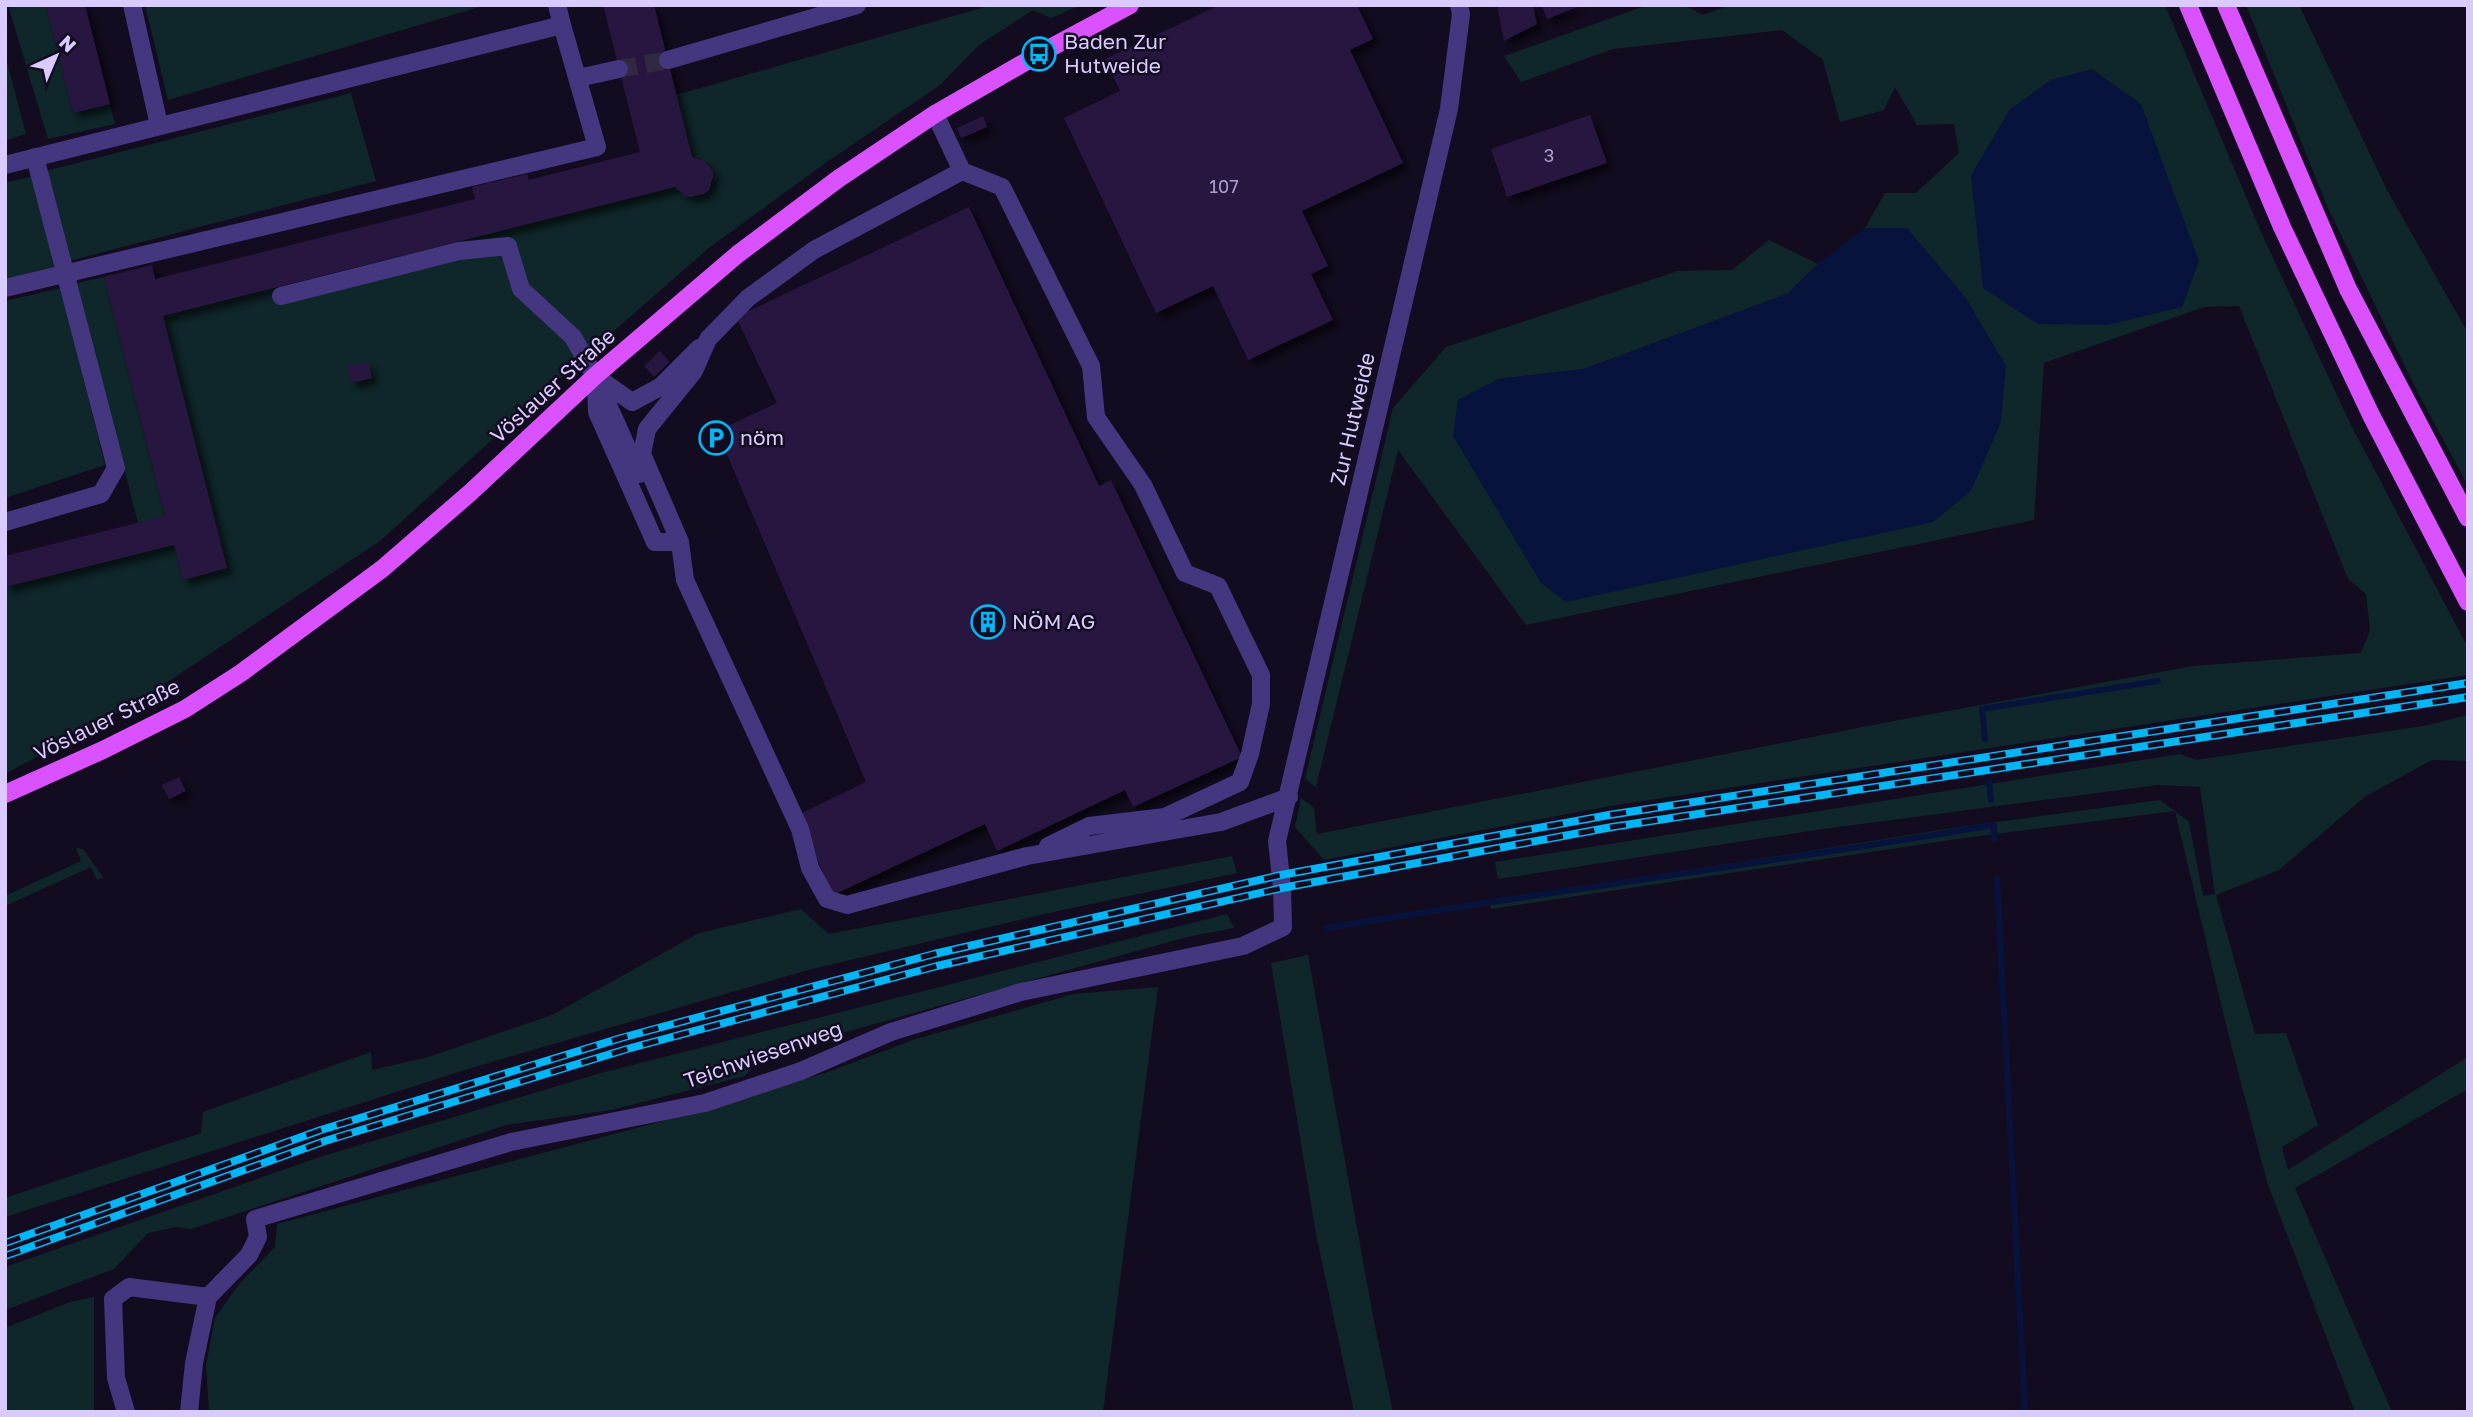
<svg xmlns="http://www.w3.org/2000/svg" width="2473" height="1417" font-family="'Golos Text',sans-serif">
  <defs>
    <filter id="shadow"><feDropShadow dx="6" dy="6" stdDeviation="3.5" flood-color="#0009"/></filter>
  </defs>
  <rect width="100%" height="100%" fill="#130c20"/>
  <path fill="#0f272a" d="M8 5H46L73 113 110 104 115 124 48 139Z
    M145 5H486L168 100Z
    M992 5H1081L1051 18 1033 10 979 45 940 85 824 164 710 247 591 351 568 341 577 363 380 541 131 706 5 774V587L174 545 183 580 227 568 163 316 675 187C703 220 735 163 692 157L676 95Z
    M1648 5H1684L1703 15 1731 5H2165L2261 232 2350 423 2468 648V675L1610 806 1324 860 1295 827 1301 798 1314 808 1317 834 1904 719 2193 666 2361 653 2370 630 2366 594 2348 579 2239 306 2204 307 2044 363 2034 520 1526 625 1398 450 1316 787 1305 779 1393 408 1446 347 1678 271 1732 270 1769 240 1818 264 1787 294 1584 369 1498 379 1541 583 1907 228H1865L1885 193H1916L1959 153 1954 124 1917 125 1895 87 1884 110 1840 122 1823 60 1782 30 1613 49 1521 82 1504 56Z
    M2246 5H2299L2387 190 2468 333V486L2416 389 2327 206Z
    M5 55 26 134 5 141Z
    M351 93 376 181 69 261 46 171Z
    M33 176 54 267 5 279V183Z
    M104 277 165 516 138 523 77 283Z
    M61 288 105 465 5 498V301Z
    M2468 715V761L2432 760 2366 796 2279 870 2216 895 2255 1034 2286 1033 2318 1125 2282 1147 2288 1170 2468 1057V1089L2295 1188 2392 1412H2355L2267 1182 2228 1033 2175 811 1964 838 1491 909 1490 902 1946 829 2160 800 2189 822 2203 896 2215 894 2200 787 2158 785 1823 829 1498 879 1495 862 2180 754 2196 760 2423 726Z
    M76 848 83 849 103 877 97 880 91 867 5 906V896L81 861Z
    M1232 856 1237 873 1049 913 808 970 468 1069 5 1217V1198L201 1133 203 1112 371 1052 372 1070 428 1057 552 1015 699 933 801 909 829 934Z
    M1227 914 1234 928 1187 937 763 1055 745 1076 611 1110 506 1125 191 1229 176 1227 148 1233 114 1269 5 1310V1267L323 1156 601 1073Z
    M1308 955 1373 1317 1393 1412H1354L1316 1234 1271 963Z
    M1158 987 1103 1412H209L206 1365 215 1318 239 1284 275 1247 277 1224 648 1125 828 1072 913 1040 1073 994Z
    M94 1297V1412H5V1328L70 1302Z"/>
  <path fill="#08133d" d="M2092 69 2141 104 2199 261 2182 307 2108 325 2038 324 1983 288 1971 175 2010 109 2051 80Z
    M1865 228H1907L1966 298 2006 366 2001 422 1971 491 1933 522 1566 602 1541 583 1453 436 1458 400 1498 379 1584 369 1787 294 1818 264Z"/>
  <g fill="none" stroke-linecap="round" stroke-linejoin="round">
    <path stroke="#08133d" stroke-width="6" d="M1985 739 1982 709 2158 681
      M1989 781 1991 800
      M1997 880 2025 1412
      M1327 928C1549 891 1772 863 1994 825V839"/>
  </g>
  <path fill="#271841" filter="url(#shadow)" d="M46 5H85L110 104 73 113Z
    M603 5H654L692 157 705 161 713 171V177L709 190 704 194 691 197 685 196 675 187 163 316 227 568 183 580 174 545 5 587V556L165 516 104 277 152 265 155 279 475 199 472 187 527 174 529 180 640 152Z
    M1220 5H1357L1373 39 1350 50 1403 163 1302 211 1328 266 1311 274 1333 320 1248 360 1213 286 1156 313 1064 118 1120 91 1105 59Z
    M1497 5H1533L1537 24 1504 41Z
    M1542 5H1582L1547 19Z
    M1590 115 1607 163 1507 197 1491 149Z
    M983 116 987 127 961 138 957 128Z
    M969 207 1099 486 1111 480 1242 757 1133 807 1125 790 997 851 985 824 833 895 798 815 866 782 717 431 777 403 736 317Z
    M660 351 670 362 654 377 644 366Z
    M368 362 372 378 351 383 347 366Z
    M179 777 186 791 169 799 162 785Z"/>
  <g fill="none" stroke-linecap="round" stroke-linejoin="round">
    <path stroke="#312941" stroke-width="18" stroke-dasharray="18 9" stroke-linecap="butt" d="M619 69 668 60"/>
    <path stroke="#453680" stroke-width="18" d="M132 5 159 125
      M668 60 857 5
      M578 78 619 69
      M935 114 962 171 814 250 748 298 708 339 694 371 647 429 642 454 680 542 685 580 800 829 810 868 827 899 847 905 1027 856 1221 822 1289 797
      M5 165 562 25 557 5
      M962 171 1002 187 1091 366 1096 417 1143 485 1185 573 1218 586 1261 675V704L1250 754 1240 782 1165 817 1089 826 1048 846
      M5 288 597 147 562 25
      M281 296 459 251 508 246 521 289 573 337 595 376 639 474
      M598 378 632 402 660 387 699 348
      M596 386 597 412 655 542H680
      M5 522 101 494 116 468 35 157
      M126 1412 116 1378 113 1299 129 1287 208 1297
      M189 1412 194 1363 208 1297 249 1255 258 1237 255 1219 511 1142 705 1103 801 1071 891 1032 1021 992 1243 946 1283 927 1282 888 1277 841 1449 109 1461 14 1459 5"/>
    <path stroke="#da52ff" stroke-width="18" d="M2188 5 2282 227 2371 415 2468 602
      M2226 5 2348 289 2468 518
      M5 794 103 750 185 709 241 673 382 569 471 492 595 376 738 254 838 179 935 114 1039 54 1130 5"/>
    <defs>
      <path id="rail" d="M5 1243 321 1130 621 1038 934 954 1281 875 1609 815 2468 683
        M5 1256 325 1141 627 1049 937 966 1282 888 1612 827 2468 697"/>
    </defs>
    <use href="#rail" stroke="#00b6f6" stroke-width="8"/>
    <use href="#rail" stroke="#130c20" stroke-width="5" stroke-dasharray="16" stroke-linecap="butt"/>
  </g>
  <defs>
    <symbol id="bus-ring" viewBox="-11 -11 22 22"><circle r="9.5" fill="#130c20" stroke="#00b6f6" stroke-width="1.5"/><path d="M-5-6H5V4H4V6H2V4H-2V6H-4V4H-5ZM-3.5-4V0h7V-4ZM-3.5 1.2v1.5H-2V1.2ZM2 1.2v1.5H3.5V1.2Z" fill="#00b6f6"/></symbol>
    <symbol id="parking-ring" viewBox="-11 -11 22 22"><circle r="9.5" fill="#130c20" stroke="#00b6f6" stroke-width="1.5"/><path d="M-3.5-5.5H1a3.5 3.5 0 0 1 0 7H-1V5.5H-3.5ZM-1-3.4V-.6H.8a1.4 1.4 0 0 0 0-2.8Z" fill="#00b6f6"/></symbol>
    <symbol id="building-ring" viewBox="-11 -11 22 22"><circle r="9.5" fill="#130c20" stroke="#00b6f6" stroke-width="1.5"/><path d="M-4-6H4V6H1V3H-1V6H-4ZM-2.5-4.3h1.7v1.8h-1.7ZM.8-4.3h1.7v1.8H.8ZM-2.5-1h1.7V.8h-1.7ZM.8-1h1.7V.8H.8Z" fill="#00b6f6"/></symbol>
  </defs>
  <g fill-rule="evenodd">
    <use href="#bus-ring" x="1020" y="35" width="38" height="38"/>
    <use href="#parking-ring" x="697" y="419" width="38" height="38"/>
    <use href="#building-ring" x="969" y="603" width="38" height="38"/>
  </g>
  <g text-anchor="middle" stroke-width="5" stroke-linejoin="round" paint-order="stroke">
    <g font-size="18" fill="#ac9ed0">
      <text x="1549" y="162">3</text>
      <text x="1224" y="193">107</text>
    </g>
    <g font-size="21" fill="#d9cbff" stroke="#130c20" text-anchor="start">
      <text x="1064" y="49">Baden Zur<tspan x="1064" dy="24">Hutweide</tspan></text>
      <text x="740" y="445">nöm</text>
      <text x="1012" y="629">NÖM AG</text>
    </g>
    <g font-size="21" fill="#d9cbff" stroke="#130c20">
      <text transform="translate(553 386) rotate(-42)" y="7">Vöslauer Straße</text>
      <text transform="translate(1353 419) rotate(-77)" y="7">Zur Hutweide</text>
      <text transform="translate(107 720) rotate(-26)" y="7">Vöslauer Straße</text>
      <text transform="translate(763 1055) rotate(-19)" y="7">Teichwiesenweg</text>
    </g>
  </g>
  <rect width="2473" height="1417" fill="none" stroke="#d9cbff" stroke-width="14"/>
  <g transform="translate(56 56) rotate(44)" stroke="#130c20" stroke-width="5" paint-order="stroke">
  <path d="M0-5L12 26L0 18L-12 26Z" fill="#d9cbff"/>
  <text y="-10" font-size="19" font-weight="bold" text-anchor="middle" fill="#d9cbff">N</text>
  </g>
</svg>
